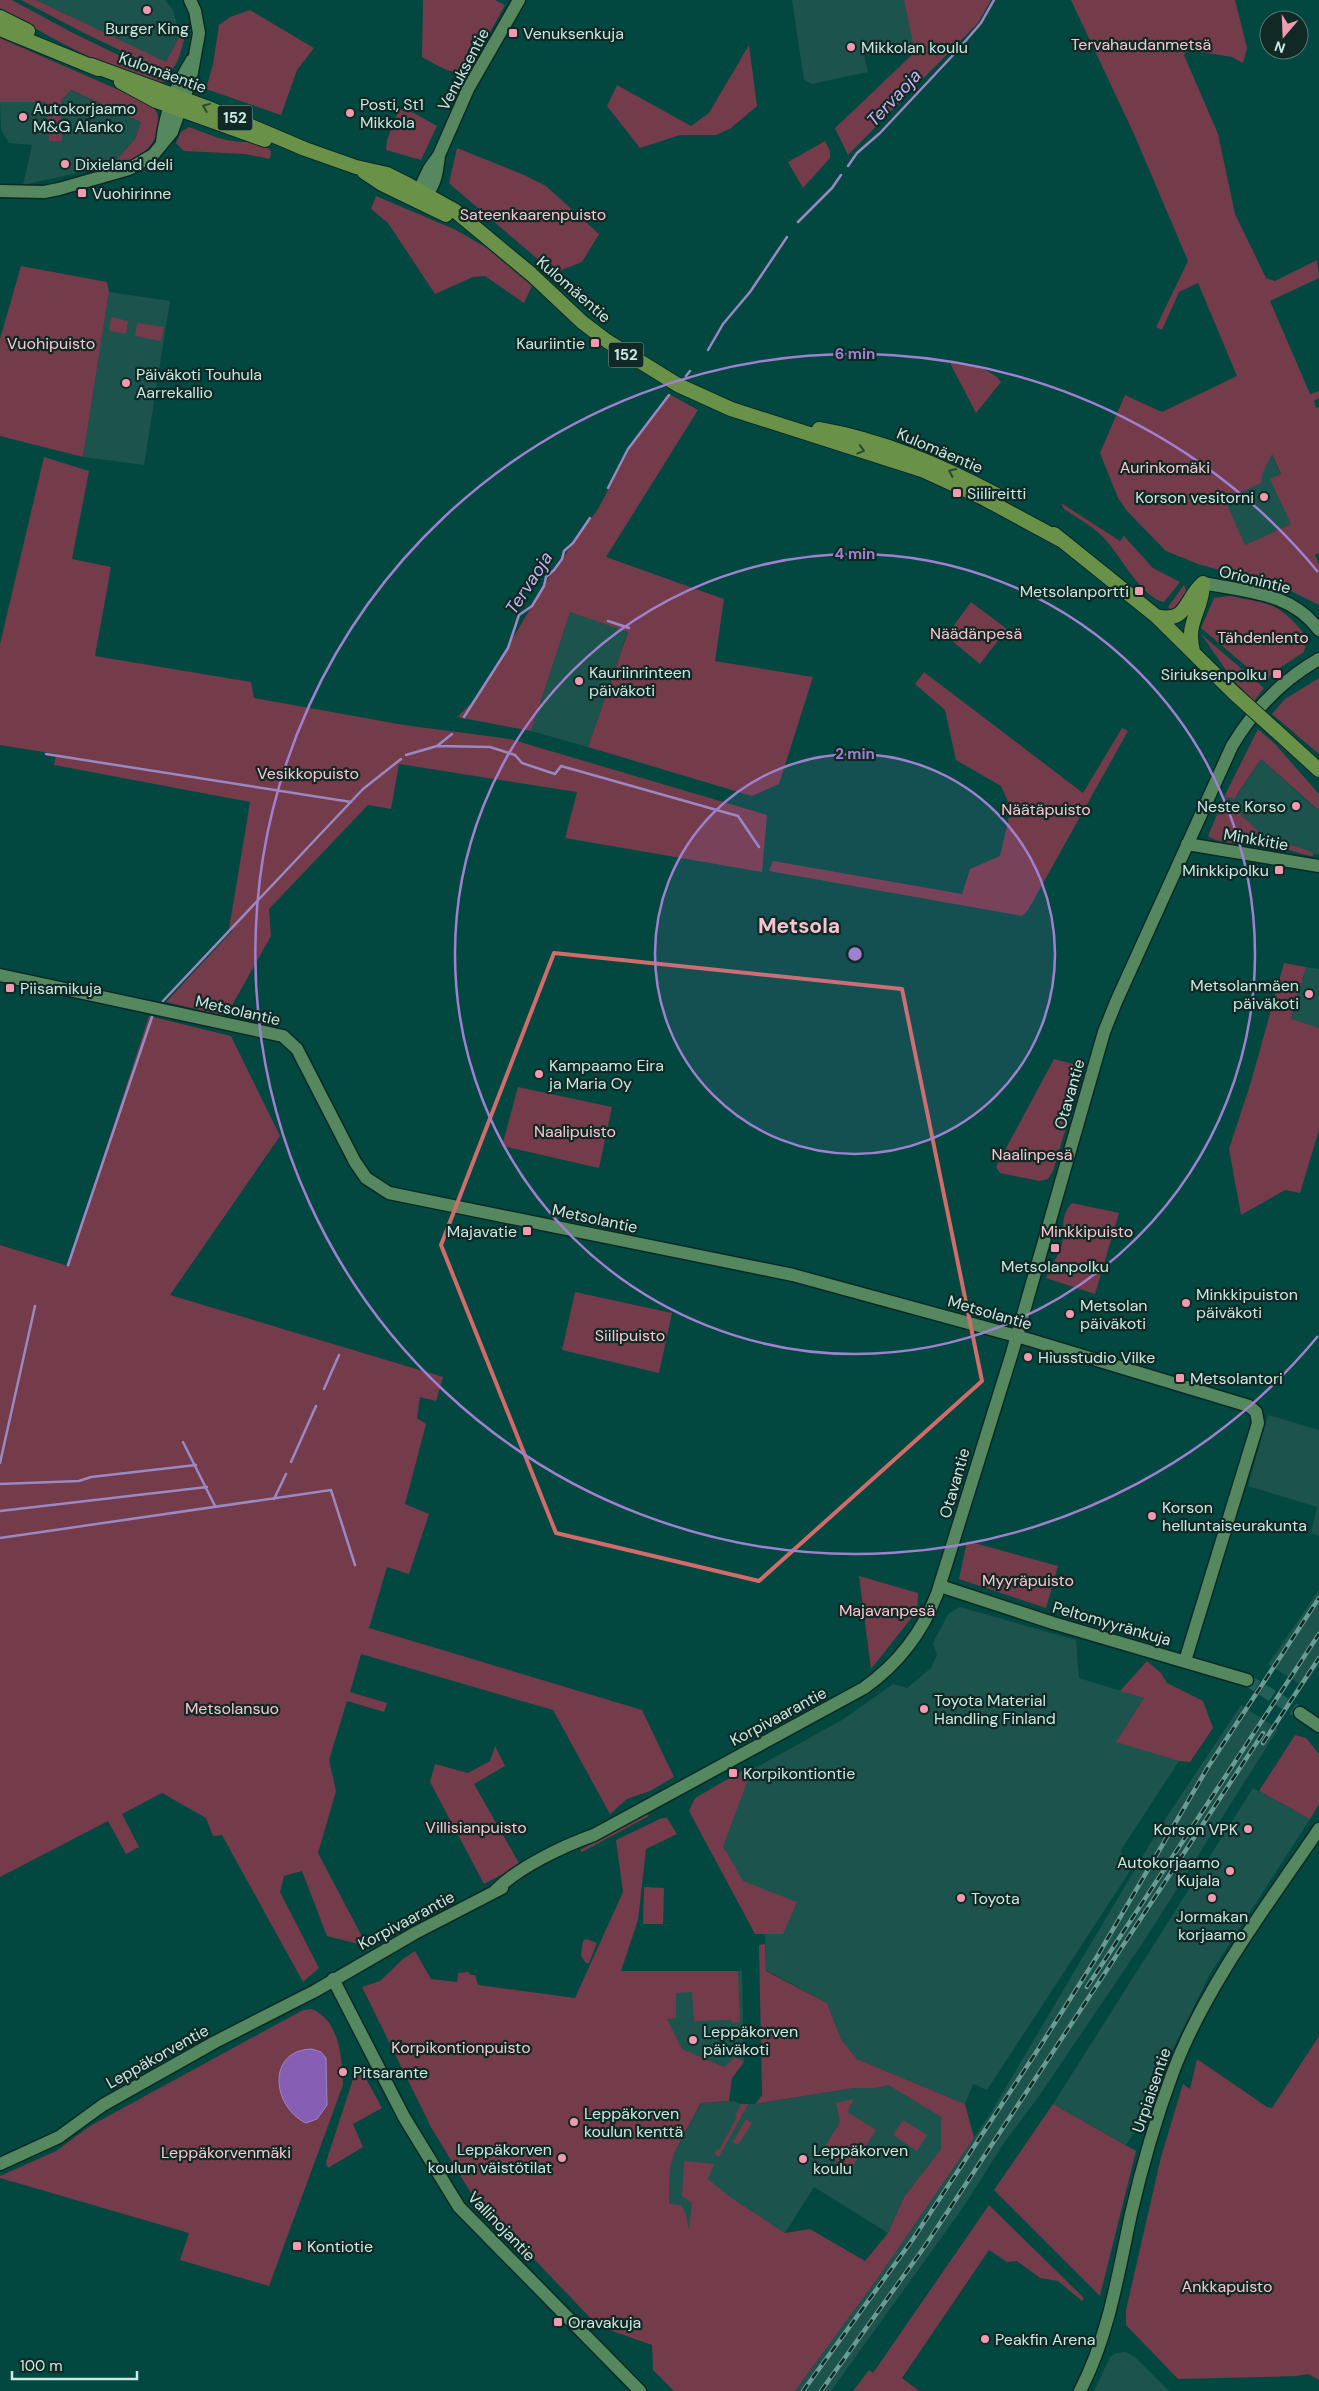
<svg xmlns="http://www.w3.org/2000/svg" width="1319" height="2391" font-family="'DM Sans',sans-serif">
  <rect width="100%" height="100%" fill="#024840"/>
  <path fill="#1c534c" d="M36 0H165L173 10 180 35 166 63Z
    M792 0H970L940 39 864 55 868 72 812 84 804 80Z
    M70 90 141 122 135 139 117 159 104 167 23 185 32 145 9 143 1 130 0 102H46L49 140 62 141 61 100Z
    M109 292 170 301 144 465 83 457Z
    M1268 445 1283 480 1291 524 1245 545 1201 508Z
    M570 612 628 631 588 747 531 731Z
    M1261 759 1316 809 1319 808V855L1314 854 1311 856 1270 845 1253 846 1215 840 1208 836 1224 797 1232 799 1238 794Z
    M1306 967 1319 969V1028L1291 1020Z
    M1268 1415 1319 1430V1536L1311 1533 1317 1507 1248 1486Z
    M1319 1590V1665L1303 1686 1268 1664Z
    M960 1607 1076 1640 1079 1678 1144 1698 1117 1742 1179 1761 1121 1850 1123 1857 1121 1863 1130 1871 987 2090 973 2084 965 2104 857 2059 841 2039 827 2003 766 1970 765 1935 761 1934 699 1799 842 1720 893 1684 907 1688 931 1668 937 1655 933 1643 948 1614Z
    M1241 1705 1278 1729 1146 1938 1039 2096 1004 2143 962 2209 831 2391H795L880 2275 990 2114 1160 1827Z
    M1253 1788 1310 1819 1210 1974 1166 2063 1148 2123 1141 2122 1126 2145 1053 2104Z
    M621 1971H742L744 2062 732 2078 605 2019Z
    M888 2085 941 2117V2149L904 2197 888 2233 814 2187 785 2233 730 2198 689 2232 686 2214 669 2204 670 2168 675 2150 702 2103 734 2101 741 2104H755L854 2088H876Z
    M1126 2352 1136 2358 1169 2391H1094L1110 2357 1116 2353Z"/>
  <path fill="#743b4b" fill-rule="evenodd" d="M0 0H12L71 32 172 81C137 90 33 27 0 8Z
    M21 0H36L166 62 180 35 185 37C181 49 179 65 168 73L84 33Z
    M423 0H495L505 5 469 70C453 78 436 64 422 57Z
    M904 0H991L978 23 848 155 835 128 915 52Z
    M1071 0H1235L1247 48 1243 63 1232 57 1188 50 1184 55 1218 134 1235 214 1266 278 1275 281 1317 260 1319 278 1270 301 1310 394 1319 391V398L1314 401 1316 408 1319 407V553L1315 555 1319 564V605L1285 588 1198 564 1166 551 1127 511 1118 498 1100 453 1125 395 1162 412 1237 376 1198 283 1179 292 1162 330 1156 327 1188 261 1134 134ZM1272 454 1281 474 1270 479 1291 524 1245 545 1225 500 1261 483 1263 472Z
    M250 10 314 48 297 70 281 115 206 89 213 64 219 25 230 17Z
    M0 38 151 104C173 128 145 159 120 166L117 159 135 139 141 122 71 90 61 100 62 141H49L46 102H0Z
    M749 45 757 106 731 128 716 135H680L640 148 607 106 617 85 691 126 709 113Z
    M399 109 414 113 437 126 421 160 386 150 387 140Z
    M189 127C204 132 219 140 234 141 248 143 261 141 271 151L270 159 245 154 184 151 176 143 181 132Z
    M825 141 830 151V158L803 188 788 162Z
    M457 148 524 175 546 186 599 234 582 262 554 273 451 185 449 183Z
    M376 196 456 230 487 248 532 286 524 303 485 276 473 277 435 294 388 223 371 209Z
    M21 266 107 282 109 292 83 457 0 436V339Z
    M111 317 128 321 126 334 109 331Z
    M137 323 164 327 161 341 135 336Z
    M951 362C966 365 993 368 1001 382L976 413 951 365Z
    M669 394 698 410 606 557 724 599 715 661 813 677 779 784 752 796 588 747 628 632 570 612 531 731 457 717 478 697 549 577 598 509 634 441Z
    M44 457 89 471 72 559 111 567 95 656 251 682 254 698 404 725 510 739 767 815 762 872 565 838 577 792 399 764 391 809 368 805 269 909 271 936 226 1016 166 1002 233 930 229 929 250 802 54 765 56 754 0 745V644Z
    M1061 503 1120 541 1124 536 1153 568 1180 582 1164 602C1143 599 1119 554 1104 538 1093 526 1077 518 1064 509Z
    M1184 585 1187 592 1175 613 1168 607Z
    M1230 596C1271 604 1279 602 1306 636L1307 640 1304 652 1272 673 1266 683 1201 628 1214 598Z
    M971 602 1007 629 980 664 946 636Z
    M1201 634 1264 688 1254 701 1233 680Z
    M924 672 1083 793 1122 728 1128 731 1028 910 1022 916 769 871 773 861 962 894 970 869 1000 856 1011 808 1001 786 956 760 945 710 915 684Z
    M1319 678V754L1272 714 1285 699Z
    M1258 729 1275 744 1319 794V808L1317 809 1261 759 1234 799 1224 797Z
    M1221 806 1239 813 1258 831 1253 839 1284 847 1288 844 1312 852 1313 856C1299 855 1285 847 1271 845 1250 843 1227 847 1208 836Z
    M1284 963 1306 967 1291 1019 1319 1028V1130L1300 1193 1285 1190 1241 1215 1229 1149 1251 1082Z
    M149 1016 231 1036 280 1136 170 1295 443 1377 436 1401 420 1397 417 1418 426 1424 405 1504 429 1514 409 1574 387 1567 369 1628 642 1710 674 1777 650 1791 627 1799 610 1814 553 1710 361 1654 350 1692 387 1703 384 1712 347 1701 329 1760 336 1791 318 1853 367 1946 327 1936 302 1871 284 1876 280 1892 319 1968 303 1982 222 1835 213 1836 206 1818 162 1793 122 1814 139 1847 126 1854 108 1821 0 1877V1245L68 1266Z
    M1054 1059 1084 1067 1053 1171 1048 1179 1039 1181 1000 1173 996 1167Z
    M518 1087 612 1107 599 1168 502 1146Z
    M1072 1203 1119 1213 1095 1294 1046 1278C1051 1264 1062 1253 1063 1237 1063 1225 1062 1213 1072 1203Z
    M575 1292 672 1313 659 1373 562 1350Z
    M967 1541 1058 1566 1046 1608 959 1579Z
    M859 1576 918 1593 917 1611 871 1669Z
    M1147 1661 1161 1673 1167 1683 1203 1701 1213 1728 1190 1762 1179 1761 1116 1742 1144 1698 1120 1691Z
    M1295 1735 1306 1738 1319 1754V1804L1310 1819 1259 1791Z
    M495 1746 505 1766 474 1784 520 1865 484 1884 430 1782 435 1764 468 1773 490 1761Z
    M749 1767 752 1769 723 1846 743 1881 797 1902 783 1934H755L689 1811 695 1798Z
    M647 1814 649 1816 582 1852 580 1850Z
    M662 1818H667L677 1834 646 1849 638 1920 621 1971H738L740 2022 732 2023 731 2020 694 2021 692 1992 676 1993V2018L667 2019 682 2049 724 2067 735 2057 744 2062 732 2078 729 2101 701 2103 675 2151 670 2168 669 2204 681 2205 686 2214 689 2229 692 2203 682 2196 684 2161 714 2164 708 2179 730 2197 785 2233 810 2229 865 2261 888 2233 904 2197 941 2149V2117L888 2085 876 2088H854L755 2104 762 2095 759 1945 765 1944 766 1971 827 2003 841 2039 857 2059 965 2104 974 2138 880 2275 795 2391H674L653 2370 652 2345 598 2326 471 2193 432 2129 362 1987 380 1981 403 1959 415 1951 431 1979 457 1982 458 1973 468 1972 471 1975H475L478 1985 575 1998 623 1892 616 1840Z
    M644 1887 664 1888 663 1924H643Z
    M586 1939 597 1943 589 1963H586L581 1956 583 1941Z
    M312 2009C340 2021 342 2058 343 2085L269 2286 180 2260 189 2233 0 2178V2176L56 2151 90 2126 303 2010Z
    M1319 2036V2380L1308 2374 1297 2376 1178 2379 1126 2325V2310L1161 2157 1183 2084 1190 2089 1197 2059 1267 2107 1272 2108Z
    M358 2064 382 2108 353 2124 363 2147 328 2168 326 2162Z
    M854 2099 847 2112 876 2130 851 2169 821 2153 840 2122 836 2103Z
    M741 2104H748L719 2157 715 2154 716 2149 719 2150 737 2117 735 2116Z
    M1053 2104 1136 2151 1100 2296 994 2190Z
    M746 2119 752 2123 738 2145 733 2142Z
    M903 2120 927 2135 917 2151 893 2135Z
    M989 2205 1084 2298 1082 2301 1058 2281 1040 2278 1017 2261 1007 2262 989 2250 902 2378 919 2391H853L869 2370 873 2373Z"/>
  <path fill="#865fb5" stroke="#9b88c2" d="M312 2049 321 2052 326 2058 327 2105 317 2119 306 2123C272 2107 266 2050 312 2049Z"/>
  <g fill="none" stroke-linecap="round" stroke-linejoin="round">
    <path stroke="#9b88c2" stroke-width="2.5" d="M848 166 857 153 880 133 955 53 981 23 994 0
      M798 222 832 188 841 175
      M708 350 723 324 750 292 787 237
      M686 376 690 371
      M608 488 628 449 669 395
      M608 621 629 628
      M464 717 508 648 519 615 532 606 544 586 546 577 554 570 562 559 564 551 573 543 590 518
      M437 746 490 747 515 755 522 763 555 774 561 766 738 816 759 847
      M46 754 351 802
      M406 755 437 746 452 734
      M163 1001 363 789 401 759
      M68 1265 152 1017
      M324 1389 339 1355
      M183 1442 215 1506
      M291 1462 316 1406
      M0 1463 35 1306
      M0 1484 79 1481 91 1477 196 1465
      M274 1499 286 1474
      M0 1511 207 1487
      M0 1538 331 1490 355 1565"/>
    <path stroke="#206058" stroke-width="12" stroke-dasharray="12 6" stroke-linecap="butt" d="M1247 1680 1300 1713"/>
    <defs>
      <path id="secondary" d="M162 142C165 113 177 84 192 60
        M0 191 44 192 59 189 129 169 153 155 172 132 191 78 199 33 195 11 190 0
        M419 200V190L429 169 439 155 468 89 519 0
        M419 201C435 190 437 174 439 155
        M1203 583C1247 592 1291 592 1319 630
        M1187 844 1319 866
        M0 975 283 1036 297 1049 355 1162 366 1178 389 1193 793 1275 1027 1339 1249 1406 1256 1412 1258 1423 1185 1661
        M940 1586 1053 1623 1247 1680
        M1300 1713 1319 1726
        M496 1890C519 1867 563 1846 594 1835L864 1688C898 1664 922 1633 937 1594L1012 1353 1104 1032 1116 1002 1232 746C1254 709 1282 680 1319 659
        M333 1979 404 2117 459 2207 640 2391
        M0 2164 59 2137 103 2105 215 2042 315 1991 415 1933 502 1888
        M1080 2391C1109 2335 1118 2274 1131 2214 1142 2166 1156 2118 1173 2072 1205 1987 1268 1904 1319 1829"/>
      <path id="primary" d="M0 17 28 31
        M0 29 98 69
        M91 65 206 107 305 149 356 167 387 174 409 185 454 210 531 274 582 322 607 341 678 385 731 409 922 470 985 499 1059 539
        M121 82 156 101 265 140
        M364 172 382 184 446 215
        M819 429C882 440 940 465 997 495
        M1054 534 1156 616 1234 693
        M1156 616C1188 624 1184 599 1203 583
        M1193 651C1185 621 1203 611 1203 583
        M1274 729 1319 770"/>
    </defs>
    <use href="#secondary" stroke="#0a2a26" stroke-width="15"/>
    <use href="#primary" stroke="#0a2a26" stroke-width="16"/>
    <use href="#secondary" stroke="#56885f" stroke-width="12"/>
    <use href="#primary" stroke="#699248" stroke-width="14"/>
    <defs>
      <path id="rail" d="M1263 1743 1319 1658
        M1087 1987 1319 1634
        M803 2391 913 2239 1039 2048 1098 1955 1208 1767 1319 1598
        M821 2391 925 2246 1263 1733"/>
    </defs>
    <use href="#rail" stroke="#6a9b94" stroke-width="4.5"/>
    <use href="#rail" stroke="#102925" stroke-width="2.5" stroke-dasharray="8" stroke-linecap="butt"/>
    <defs>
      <path id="primary-bridge" d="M1234 693 1274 729"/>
    </defs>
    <use href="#primary-bridge" stroke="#0a2a26" stroke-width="16" stroke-linecap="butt"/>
    <use href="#primary-bridge" stroke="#699248" stroke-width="14"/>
  </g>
  <defs><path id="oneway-chevron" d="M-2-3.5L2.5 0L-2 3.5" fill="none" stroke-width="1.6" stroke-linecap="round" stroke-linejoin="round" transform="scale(1.25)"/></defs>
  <g stroke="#2b4830">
    <use href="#oneway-chevron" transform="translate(206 107) rotate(-158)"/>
    <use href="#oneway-chevron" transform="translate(861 450) rotate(17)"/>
    <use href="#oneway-chevron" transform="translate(952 472) rotate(-156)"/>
  </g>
  <path fill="none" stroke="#d26b69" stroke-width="4" stroke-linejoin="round" d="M554 953 902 989 982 1381 759 1581 556 1533 441 1245Z"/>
  <circle cx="855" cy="954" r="200" fill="#9f81cf" fill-opacity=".12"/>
  <g fill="none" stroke="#9f81cf" stroke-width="2.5">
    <circle cx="855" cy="954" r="200"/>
    <circle cx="855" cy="954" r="400"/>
    <path d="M1318 1336A600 600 0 1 1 1318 572"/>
  </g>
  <g fill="#f19ab0" stroke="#102925" stroke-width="2">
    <circle cx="147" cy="10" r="5"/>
    <rect x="508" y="28" width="10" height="10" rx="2.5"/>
    <circle cx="851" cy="47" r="5"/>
    <circle cx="350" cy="113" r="5"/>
    <circle cx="23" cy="117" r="5"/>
    <circle cx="65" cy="164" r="5"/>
    <rect x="77" y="188" width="10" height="10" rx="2.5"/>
    <rect x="590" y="338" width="10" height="10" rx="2.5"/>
    <circle cx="126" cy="383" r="5"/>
    <rect x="952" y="488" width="10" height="10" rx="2.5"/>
    <circle cx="1264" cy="497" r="5"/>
    <rect x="1134" y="586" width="10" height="10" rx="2.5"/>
    <rect x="1272" y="669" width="10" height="10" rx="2.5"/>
    <circle cx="579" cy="681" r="5"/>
    <circle cx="1296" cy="806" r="5"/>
    <rect x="1274" y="865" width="10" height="10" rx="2.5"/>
    <rect x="5" y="983" width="10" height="10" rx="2.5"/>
    <circle cx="1309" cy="994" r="5"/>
    <circle cx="539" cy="1074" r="5"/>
    <rect x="522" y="1226" width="10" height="10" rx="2.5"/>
    <rect x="1050" y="1243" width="10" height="10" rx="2.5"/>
    <circle cx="1186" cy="1303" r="5"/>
    <circle cx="1070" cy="1314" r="5"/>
    <circle cx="1028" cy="1357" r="5"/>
    <rect x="1175" y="1373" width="10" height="10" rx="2.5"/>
    <circle cx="1152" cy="1516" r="5"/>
    <circle cx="924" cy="1709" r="5"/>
    <rect x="728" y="1768" width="10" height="10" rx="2.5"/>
    <circle cx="1248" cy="1829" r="5"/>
    <circle cx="1230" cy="1871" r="5"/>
    <circle cx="961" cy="1898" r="5"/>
    <circle cx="1212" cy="1898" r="5"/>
    <circle cx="693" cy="2040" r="5"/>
    <circle cx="343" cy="2072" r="5"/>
    <circle cx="574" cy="2122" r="5"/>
    <circle cx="562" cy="2158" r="5"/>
    <circle cx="803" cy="2159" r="5"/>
    <rect x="292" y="2241" width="10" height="10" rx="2.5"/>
    <rect x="553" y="2317" width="10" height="10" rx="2.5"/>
    <circle cx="985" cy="2339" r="5"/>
  </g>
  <g text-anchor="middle" stroke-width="4.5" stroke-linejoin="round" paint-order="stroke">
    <g fill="#102925" stroke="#93afa9" stroke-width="1">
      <rect x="217.5" y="105.5" width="35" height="25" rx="4"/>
      <rect x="608.5" y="342.5" width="35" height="25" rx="4"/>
    </g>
    <g font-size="15" font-weight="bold" fill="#cbe8e2">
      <text x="235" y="123">152</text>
      <text x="626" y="360">152</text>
    </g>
    <g font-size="16" fill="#cbe8e2" stroke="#102925" text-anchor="start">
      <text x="147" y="34" text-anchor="middle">Burger King</text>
      <text x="523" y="39">Venuksenkuja</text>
      <text x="861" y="53">Mikkolan koulu</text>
      <text x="360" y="110">Posti, St1<tspan x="360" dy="18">Mikkola</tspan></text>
      <text x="33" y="114">Autokorjaamo<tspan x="33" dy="18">M&amp;G Alanko</tspan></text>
      <text x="75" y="170">Dixieland deli</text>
      <text x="92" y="199">Vuohirinne</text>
      <text x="585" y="349" text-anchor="end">Kauriintie</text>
      <text x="136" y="380">Päiväkoti Touhula<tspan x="136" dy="18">Aarrekallio</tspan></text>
      <text x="967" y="499">Siilireitti</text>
      <text x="1254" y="503" text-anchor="end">Korson vesitorni</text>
      <text x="1129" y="597" text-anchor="end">Metsolanportti</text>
      <text x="589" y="678">Kauriinrinteen<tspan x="589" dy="18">päiväkoti</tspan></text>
      <text x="1267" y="680" text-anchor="end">Siriuksenpolku</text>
      <text x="1286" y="812" text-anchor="end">Neste Korso</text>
      <text x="1269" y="876" text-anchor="end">Minkkipolku</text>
      <text x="1299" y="991" text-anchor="end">Metsolanmäen<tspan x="1299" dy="18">päiväkoti</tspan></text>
      <text x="20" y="994">Piisamikuja</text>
      <text x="549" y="1071">Kampaamo Eira<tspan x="549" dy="18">ja Maria Oy</tspan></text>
      <text x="517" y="1237" text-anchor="end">Majavatie</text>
      <text x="1055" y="1272" text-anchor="middle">Metsolanpolku</text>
      <text x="1196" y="1300">Minkkipuiston<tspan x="1196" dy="18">päiväkoti</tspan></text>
      <text x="1080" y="1311">Metsolan<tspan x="1080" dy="18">päiväkoti</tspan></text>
      <text x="1038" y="1363">Hiusstudio Vilke</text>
      <text x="1190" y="1384">Metsolantori</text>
      <text x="1162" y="1513">Korson<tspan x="1162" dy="18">helluntaiseurakunta</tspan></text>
      <text x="934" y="1706">Toyota Material<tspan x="934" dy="18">Handling Finland</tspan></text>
      <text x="743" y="1779">Korpikontiontie</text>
      <text x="1238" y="1835" text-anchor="end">Korson VPK</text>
      <text x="1220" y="1868" text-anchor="end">Autokorjaamo<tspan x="1220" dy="18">Kujala</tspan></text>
      <text x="971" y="1904">Toyota</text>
      <text x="1212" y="1922" text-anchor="middle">Jormakan<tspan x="1212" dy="18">korjaamo</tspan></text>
      <text x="703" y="2037">Leppäkorven<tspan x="703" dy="18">päiväkoti</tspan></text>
      <text x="353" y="2078">Pitsarante</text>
      <text x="584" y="2119">Leppäkorven<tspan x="584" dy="18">koulun kenttä</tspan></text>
      <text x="552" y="2155" text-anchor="end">Leppäkorven<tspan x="552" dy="18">koulun väistötilat</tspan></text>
      <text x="813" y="2156">Leppäkorven<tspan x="813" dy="18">koulu</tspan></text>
      <text x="307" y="2252">Kontiotie</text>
      <text x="568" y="2328">Oravakuja</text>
      <text x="995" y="2345">Peakfin Arena</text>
    </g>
    <g font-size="16" fill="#fcc5d1" stroke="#102925">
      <text x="1141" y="50">Tervahaudanmetsä</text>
      <text x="533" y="220">Sateenkaarenpuisto</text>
      <text x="51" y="349">Vuohipuisto</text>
      <text x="1165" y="473">Aurinkomäki</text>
      <text x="976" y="639">Näädänpesä</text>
      <text x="1263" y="643">Tähdenlento</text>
      <text x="308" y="779">Vesikkopuisto</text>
      <text x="1046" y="815">Näätäpuisto</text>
      <text x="575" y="1137">Naalipuisto</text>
      <text x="1032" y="1160">Naalinpesä</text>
      <text x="1087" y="1237">Minkkipuisto</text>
      <text x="630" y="1341">Siilipuisto</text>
      <text x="1028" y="1586">Myyräpuisto</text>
      <text x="887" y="1616">Majavanpesä</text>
      <text x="232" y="1714">Metsolansuo</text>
      <text x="476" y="1833">Villisianpuisto</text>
      <text x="461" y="2053">Korpikontionpuisto</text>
      <text x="226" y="2158">Leppäkorvenmäki</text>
      <text x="1227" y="2292">Ankkapuisto</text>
    </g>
    <g font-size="16" fill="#cbe8e2" stroke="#102925">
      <text transform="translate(463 69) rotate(-62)" y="6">Venuksentie</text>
      <text transform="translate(163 72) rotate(20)" y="6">Kulomäentie</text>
      <text transform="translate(574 289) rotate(41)" y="6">Kulomäentie</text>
      <text transform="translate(940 450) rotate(23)" y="6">Kulomäentie</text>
      <text transform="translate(1255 579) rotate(14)" y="6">Orionintie</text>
      <text transform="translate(1256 839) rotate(10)" y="6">Minkkitie</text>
      <text transform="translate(238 1010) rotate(13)" y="6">Metsolantie</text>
      <text transform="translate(1069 1094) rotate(-74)" y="6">Otavantie</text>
      <text transform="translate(595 1218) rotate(12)" y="6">Metsolantie</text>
      <text transform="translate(990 1312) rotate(16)" y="6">Metsolantie</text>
      <text transform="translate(954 1483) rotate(-74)" y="6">Otavantie</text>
      <text transform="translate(1112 1623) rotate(16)" y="6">Peltomyyränkuja</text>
      <text transform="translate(778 1716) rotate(-28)" y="6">Korpivaarantie</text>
      <text transform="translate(406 1920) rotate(-28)" y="6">Korpivaarantie</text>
      <text transform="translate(157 2056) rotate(-29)" y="6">Leppäkorventie</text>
      <text transform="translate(1151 2090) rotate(-71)" y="6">Urpiaisentie</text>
      <text transform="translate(502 2226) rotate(46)" y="6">Vallinojantie</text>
    </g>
    <g font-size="18" font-style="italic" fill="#ccb0f4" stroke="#102925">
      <text transform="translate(894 98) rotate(-47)" y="6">Tervaoja</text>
      <text transform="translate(529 583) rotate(-57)" y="6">Tervaoja</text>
    </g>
    <g font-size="21" font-weight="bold" fill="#f6c3cf" stroke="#102925">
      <text x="799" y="933">Metsola</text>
    </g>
  </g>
  <circle cx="855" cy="954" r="8" fill="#9f81cf" stroke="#102925" stroke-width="2.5"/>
  <g font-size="15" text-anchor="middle" font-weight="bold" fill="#9f81cf" stroke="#102925" stroke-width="4.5" stroke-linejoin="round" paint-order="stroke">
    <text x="855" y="359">6 min</text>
    <text x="855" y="559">4 min</text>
    <text x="855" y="759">2 min</text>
  </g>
  <g transform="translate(1284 35) rotate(199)"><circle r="24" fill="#102925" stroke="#5b7571"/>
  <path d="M0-4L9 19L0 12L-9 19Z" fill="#f19ab0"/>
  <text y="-8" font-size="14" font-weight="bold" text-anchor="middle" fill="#cbe8e2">N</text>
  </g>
  <path d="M12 2371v8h125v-8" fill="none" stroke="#cbe8e2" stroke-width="2.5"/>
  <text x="20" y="2371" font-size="15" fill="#cbe8e2" stroke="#102925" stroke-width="4" paint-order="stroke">100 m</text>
</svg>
